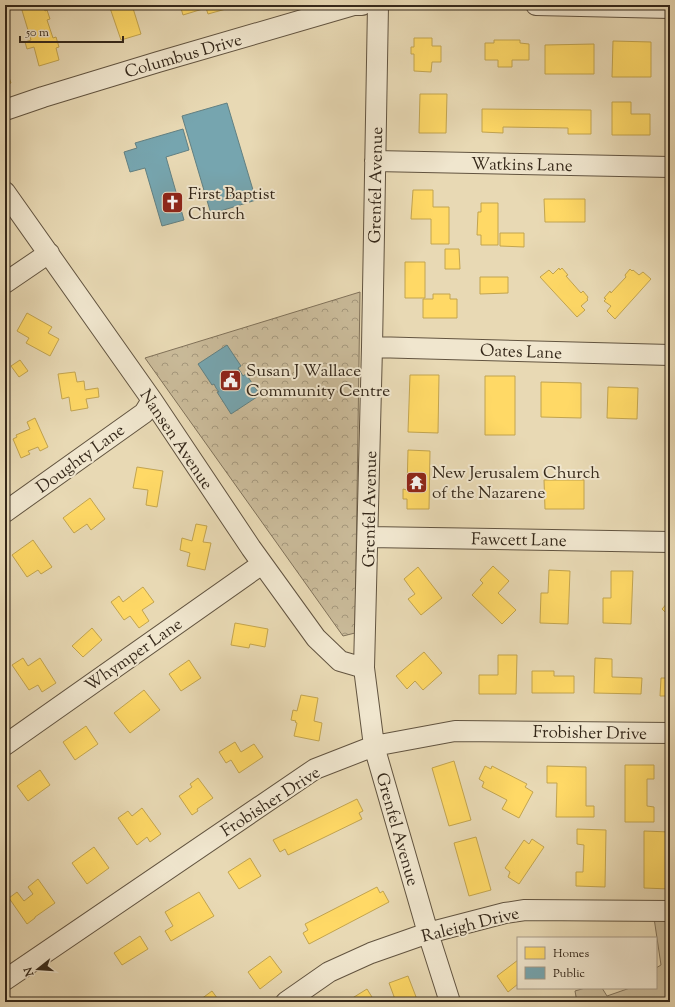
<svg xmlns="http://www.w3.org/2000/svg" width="675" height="1007" font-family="'Sorts Mill Goudy',serif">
  <defs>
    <pattern id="forest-crowns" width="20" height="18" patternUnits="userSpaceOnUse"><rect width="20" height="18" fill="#cabb9a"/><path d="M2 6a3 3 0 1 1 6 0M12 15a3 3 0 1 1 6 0" fill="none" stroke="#a5987d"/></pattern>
  </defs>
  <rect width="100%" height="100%" fill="#e8d9b4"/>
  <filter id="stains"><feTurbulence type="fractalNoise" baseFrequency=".005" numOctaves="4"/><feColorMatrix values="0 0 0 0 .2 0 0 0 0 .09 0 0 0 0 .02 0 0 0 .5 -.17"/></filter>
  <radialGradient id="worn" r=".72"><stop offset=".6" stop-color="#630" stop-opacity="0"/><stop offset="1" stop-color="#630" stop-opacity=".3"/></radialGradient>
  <path fill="#cabb9a" stroke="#80725a" d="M654 918 670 919V1002H577L575 991 585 988H602L607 996 630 988H656V968L661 965Z"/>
  <path fill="url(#forest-crowns)" stroke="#80725a" d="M360 292 355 633 343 636 145 358Z"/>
  <path fill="#ffd966" stroke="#c2a44f" d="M27 5H43L45 11 47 10 50 19 47 20 53 38 56 37 59 47 56 48 59 60 39 66 34 47 27 49 25 42 31 40 21 7Z
    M109 5H132L141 34 121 40Z
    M180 5H224L226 9 208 14 206 8 183 15Z
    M414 38H432V46H441V62H432L431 72 414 71V54H411V47H414Z
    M494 40H520V43L529 44V60H512V67H498V60H485V43H494Z
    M613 41 651 42V77H612Z
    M594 44V74H545V45Z
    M5 66 11 83 5 85Z
    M420 94H447L446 133H419Z
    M612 102H631V114H650V135H612Z
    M482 109 591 110V134H568V128L503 127V133L482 132Z
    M413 190H433V207H449V244H431V219H411Z
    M544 199H585V222H545Z
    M481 203H498V245H481V235H477L478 212H481Z
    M500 233H524V247L500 246Z
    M445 249H459L460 269H445Z
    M405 262H425V298H405Z
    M559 268 560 270 562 268 568 275 566 276 581 293 583 291 588 297 587 299 588 300 581 306 585 310 577 317 540 277 549 270 553 274Z
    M630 269 632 271 633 270 639 275 643 272 651 279 615 319 607 311 611 306 604 301 606 299 604 298 610 291 611 293 626 277 625 275Z
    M480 277H508V293L480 294Z
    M433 294H450V299H457V318H423V299H433Z
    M27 313 52 327 48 333 59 339 50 356 26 343 29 338 17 331Z
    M20 360 28 371 19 377 11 366Z
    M75 372 77 382 84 381 85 390 98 388 99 397 86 399 88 408 71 411 69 397 62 399 58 374Z
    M410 375H439L438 433 408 432Z
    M485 376H515V435H485Z
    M541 382 581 383V418L541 417Z
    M608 387 638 388 637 419 607 418Z
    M35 418 48 447 40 451 38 447 28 451 30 454 21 458 13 439 17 437 16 435 30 429 27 422Z
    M408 450 430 451 429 509H407V499H403V489L407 490Z
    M137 467 163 471 157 507 146 505 148 490 133 488Z
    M544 480H584V509H545Z
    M90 498 105 519 91 530 87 524 74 533 63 518Z
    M196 524 207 526 203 542 211 543 205 570 187 566 190 553 180 550 182 538 192 541Z
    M33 540 52 567 41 574 38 570 27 577 12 555Z
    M493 566 509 581 498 593 516 610 502 624 472 595 483 583 480 580Z
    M418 567 442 598 421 615 408 599 415 594 404 579Z
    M549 570 570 571 568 624 540 623 541 593H548Z
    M611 571H633L631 624 603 623V598H611Z
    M143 587 154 602 142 610 149 621 139 628 130 616 124 620 111 602 119 596 123 602Z
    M670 600V617L662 609Z
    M235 623 268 629 265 647 250 644 249 648 231 645Z
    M92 628 102 640 83 657 72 646Z
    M424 652 442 673 423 690 415 681 407 689 396 676Z
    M498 655H517L516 694H479V675H498Z
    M23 658 28 666 40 658 56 683 42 692 38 685 29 690 12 665Z
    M595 658 612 659V677L642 678 641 694 594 693Z
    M189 660 201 678 181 691 169 674Z
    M532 671H554V676H574V693H532Z
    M661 678H670V696H660Z
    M144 690 160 710 130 733 114 713Z
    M301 695 318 698 314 721 322 723 319 741 294 736 297 723 295 722 296 721 291 720 293 710 297 711Z
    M86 726 98 744 75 760 63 742Z
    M235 742 241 752 254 744 263 757 239 773 231 760 226 763 219 752Z
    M454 761 471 820 449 826 432 768Z
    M625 765H654V779H647V806L654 807V822H625Z
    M485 766 491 769 492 766 527 784 525 787 533 792 519 818 502 809 507 800 482 787 484 782 479 779Z
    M547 766 586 767V806H594V817H556L557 783H547Z
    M40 770 50 785 28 801 17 786Z
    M198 778 213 798 197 809 198 811 192 815 179 796 192 787 190 784Z
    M357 799 363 811 359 813 362 819 288 855 285 849 280 852 273 840Z
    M142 808 161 834 150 842 147 837 137 845 118 818 128 811 132 816Z
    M577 829 606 830 605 887 576 886V872H583L584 845 577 844Z
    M644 831 670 832V845H666V873H670V889L644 888Z
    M476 837 491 890 469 896 454 843Z
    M532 839 544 847 519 884 508 877 510 872 505 868 524 840 529 844Z
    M94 847 109 868 87 884 72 863Z
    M250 858 261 876 239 889 228 872Z
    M38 879 55 903 35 917V918L27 924 9 898 17 892 24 901 33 894 28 887Z
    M377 887 380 893 383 891 389 902 309 944 303 933 308 930 305 924Z
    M199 892 214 916 171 941 165 931 173 926 165 912Z
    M140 936 148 949 122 965 114 953Z
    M270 956 282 972 260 989 248 972Z
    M518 960V984L508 992 497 976Z
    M408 976 418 1002H396L389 983Z
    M367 989 375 1002H346Z
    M212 991 220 1002H197Z"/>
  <path fill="#76a5af" stroke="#628082" d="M227 103 256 200 211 214 182 116Z
    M183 129 189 150 166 157 184 220 162 226 145 168 130 172 124 152 137 148 135 143Z
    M227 345 241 366 238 368 243 376 246 374 260 395 231 414 217 392H219L216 388 214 384 212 385 198 364Z"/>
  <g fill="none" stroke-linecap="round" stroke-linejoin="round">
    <defs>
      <path id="minor" d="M378 5 372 347 364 668 374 746 428 933 450 1002
        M536 5 670 8
        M5 110 43 97 158 62 354 5H362
        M375 161 670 167
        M5 192 152 400 251 548 316 638 340 661 364 668
        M5 283 49 253
        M372 347 670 355
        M5 512 144 413 152 400
        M368 537 670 542
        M5 745 262 564
        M5 980 315 769 374 746 455 731 670 733
        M286 1002 329 972 371 953 428 933 505 913 525 910 670 911"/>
    </defs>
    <use href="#minor" stroke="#625440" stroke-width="22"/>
    <use href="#minor" stroke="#f0e6ce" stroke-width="20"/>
  </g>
  <defs>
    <symbol id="church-square" viewBox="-11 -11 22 22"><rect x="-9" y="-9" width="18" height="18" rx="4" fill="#8f2418" stroke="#f0e6ce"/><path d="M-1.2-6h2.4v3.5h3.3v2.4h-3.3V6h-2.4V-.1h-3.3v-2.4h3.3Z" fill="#fff"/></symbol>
    <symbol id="civic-square" viewBox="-11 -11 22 22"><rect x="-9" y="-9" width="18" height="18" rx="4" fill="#8f2418" stroke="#f0e6ce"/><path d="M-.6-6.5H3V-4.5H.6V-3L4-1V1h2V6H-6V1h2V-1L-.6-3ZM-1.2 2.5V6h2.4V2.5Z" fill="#fff"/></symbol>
    <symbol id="temple-square" viewBox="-11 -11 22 22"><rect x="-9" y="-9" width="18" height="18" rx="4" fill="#8f2418" stroke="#f0e6ce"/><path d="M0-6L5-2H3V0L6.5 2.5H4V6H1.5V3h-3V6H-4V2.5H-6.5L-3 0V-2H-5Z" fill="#fff"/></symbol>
  </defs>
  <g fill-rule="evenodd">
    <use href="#church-square" x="160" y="190" width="25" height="25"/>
    <use href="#civic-square" x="218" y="368" width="25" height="25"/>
    <use href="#temple-square" x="404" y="470" width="25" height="25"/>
  </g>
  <g text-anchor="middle" stroke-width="4" stroke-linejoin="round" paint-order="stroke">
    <g font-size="17" fill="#35281a" stroke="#f0e6ce">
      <text transform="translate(183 55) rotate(-16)" y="6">Columbus Drive</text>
      <text transform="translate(522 164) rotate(1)" y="6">Watkins Lane</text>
      <text transform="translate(375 185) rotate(-89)" y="6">Grenfel Avenue</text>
      <text transform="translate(521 351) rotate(2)" y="6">Oates Lane</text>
      <text transform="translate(177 439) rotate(56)" y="6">Nansen Avenue</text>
      <text transform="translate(80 458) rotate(-36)" y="6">Doughty Lane</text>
      <text transform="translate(369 509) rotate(-89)" y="6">Grenfel Avenue</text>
      <text transform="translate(519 539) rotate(1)" y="6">Fawcett Lane</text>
      <text transform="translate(133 654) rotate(-35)" y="6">Whymper Lane</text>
      <text transform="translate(590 732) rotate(1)" y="6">Frobisher Drive</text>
      <text transform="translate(270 801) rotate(-33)" y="6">Frobisher Drive</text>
      <text transform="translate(398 829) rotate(74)" y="6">Grenfel Avenue</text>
      <text transform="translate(470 924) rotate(-14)" y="6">Raleigh Drive</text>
    </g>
    <g font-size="17" fill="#35281a" stroke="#f0e6ce" text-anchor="start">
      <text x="188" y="199">First Baptist<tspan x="188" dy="20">Church</tspan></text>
      <text x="246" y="376">Susan J Wallace<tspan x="246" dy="20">Community Centre</tspan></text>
      <text x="432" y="478">New Jerusalem Church<tspan x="432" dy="20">of the Nazarene</tspan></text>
    </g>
  </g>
  <rect width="675" height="1007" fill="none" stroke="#e8d9b4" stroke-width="20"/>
  <rect x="6" y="6" width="663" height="995" fill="none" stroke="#35281a" stroke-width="2"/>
  <rect x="10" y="10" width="655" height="987" fill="none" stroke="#35281a"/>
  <rect x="517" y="937" width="140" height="52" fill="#f0e6ce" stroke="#a59a86"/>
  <rect x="525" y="947" width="20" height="12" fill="#ffd966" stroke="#a59a86"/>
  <text x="553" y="957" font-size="12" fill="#35281a">Homes</text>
  <rect x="525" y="967" width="20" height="12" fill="#76a5af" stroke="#a59a86"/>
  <text x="553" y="977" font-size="12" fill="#35281a">Public</text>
  <g transform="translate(38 969) rotate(253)" stroke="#f0e6ce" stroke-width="3" paint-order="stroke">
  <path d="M0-3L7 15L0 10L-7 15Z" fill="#35281a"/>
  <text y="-6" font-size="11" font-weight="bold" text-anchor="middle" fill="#35281a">N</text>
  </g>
  <path d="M20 36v6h103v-6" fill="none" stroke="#35281a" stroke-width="2"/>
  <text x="26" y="36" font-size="12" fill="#35281a" stroke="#f0e6ce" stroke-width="3" paint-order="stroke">50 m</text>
  <rect width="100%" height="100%" filter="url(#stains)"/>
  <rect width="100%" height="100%" fill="url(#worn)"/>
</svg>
